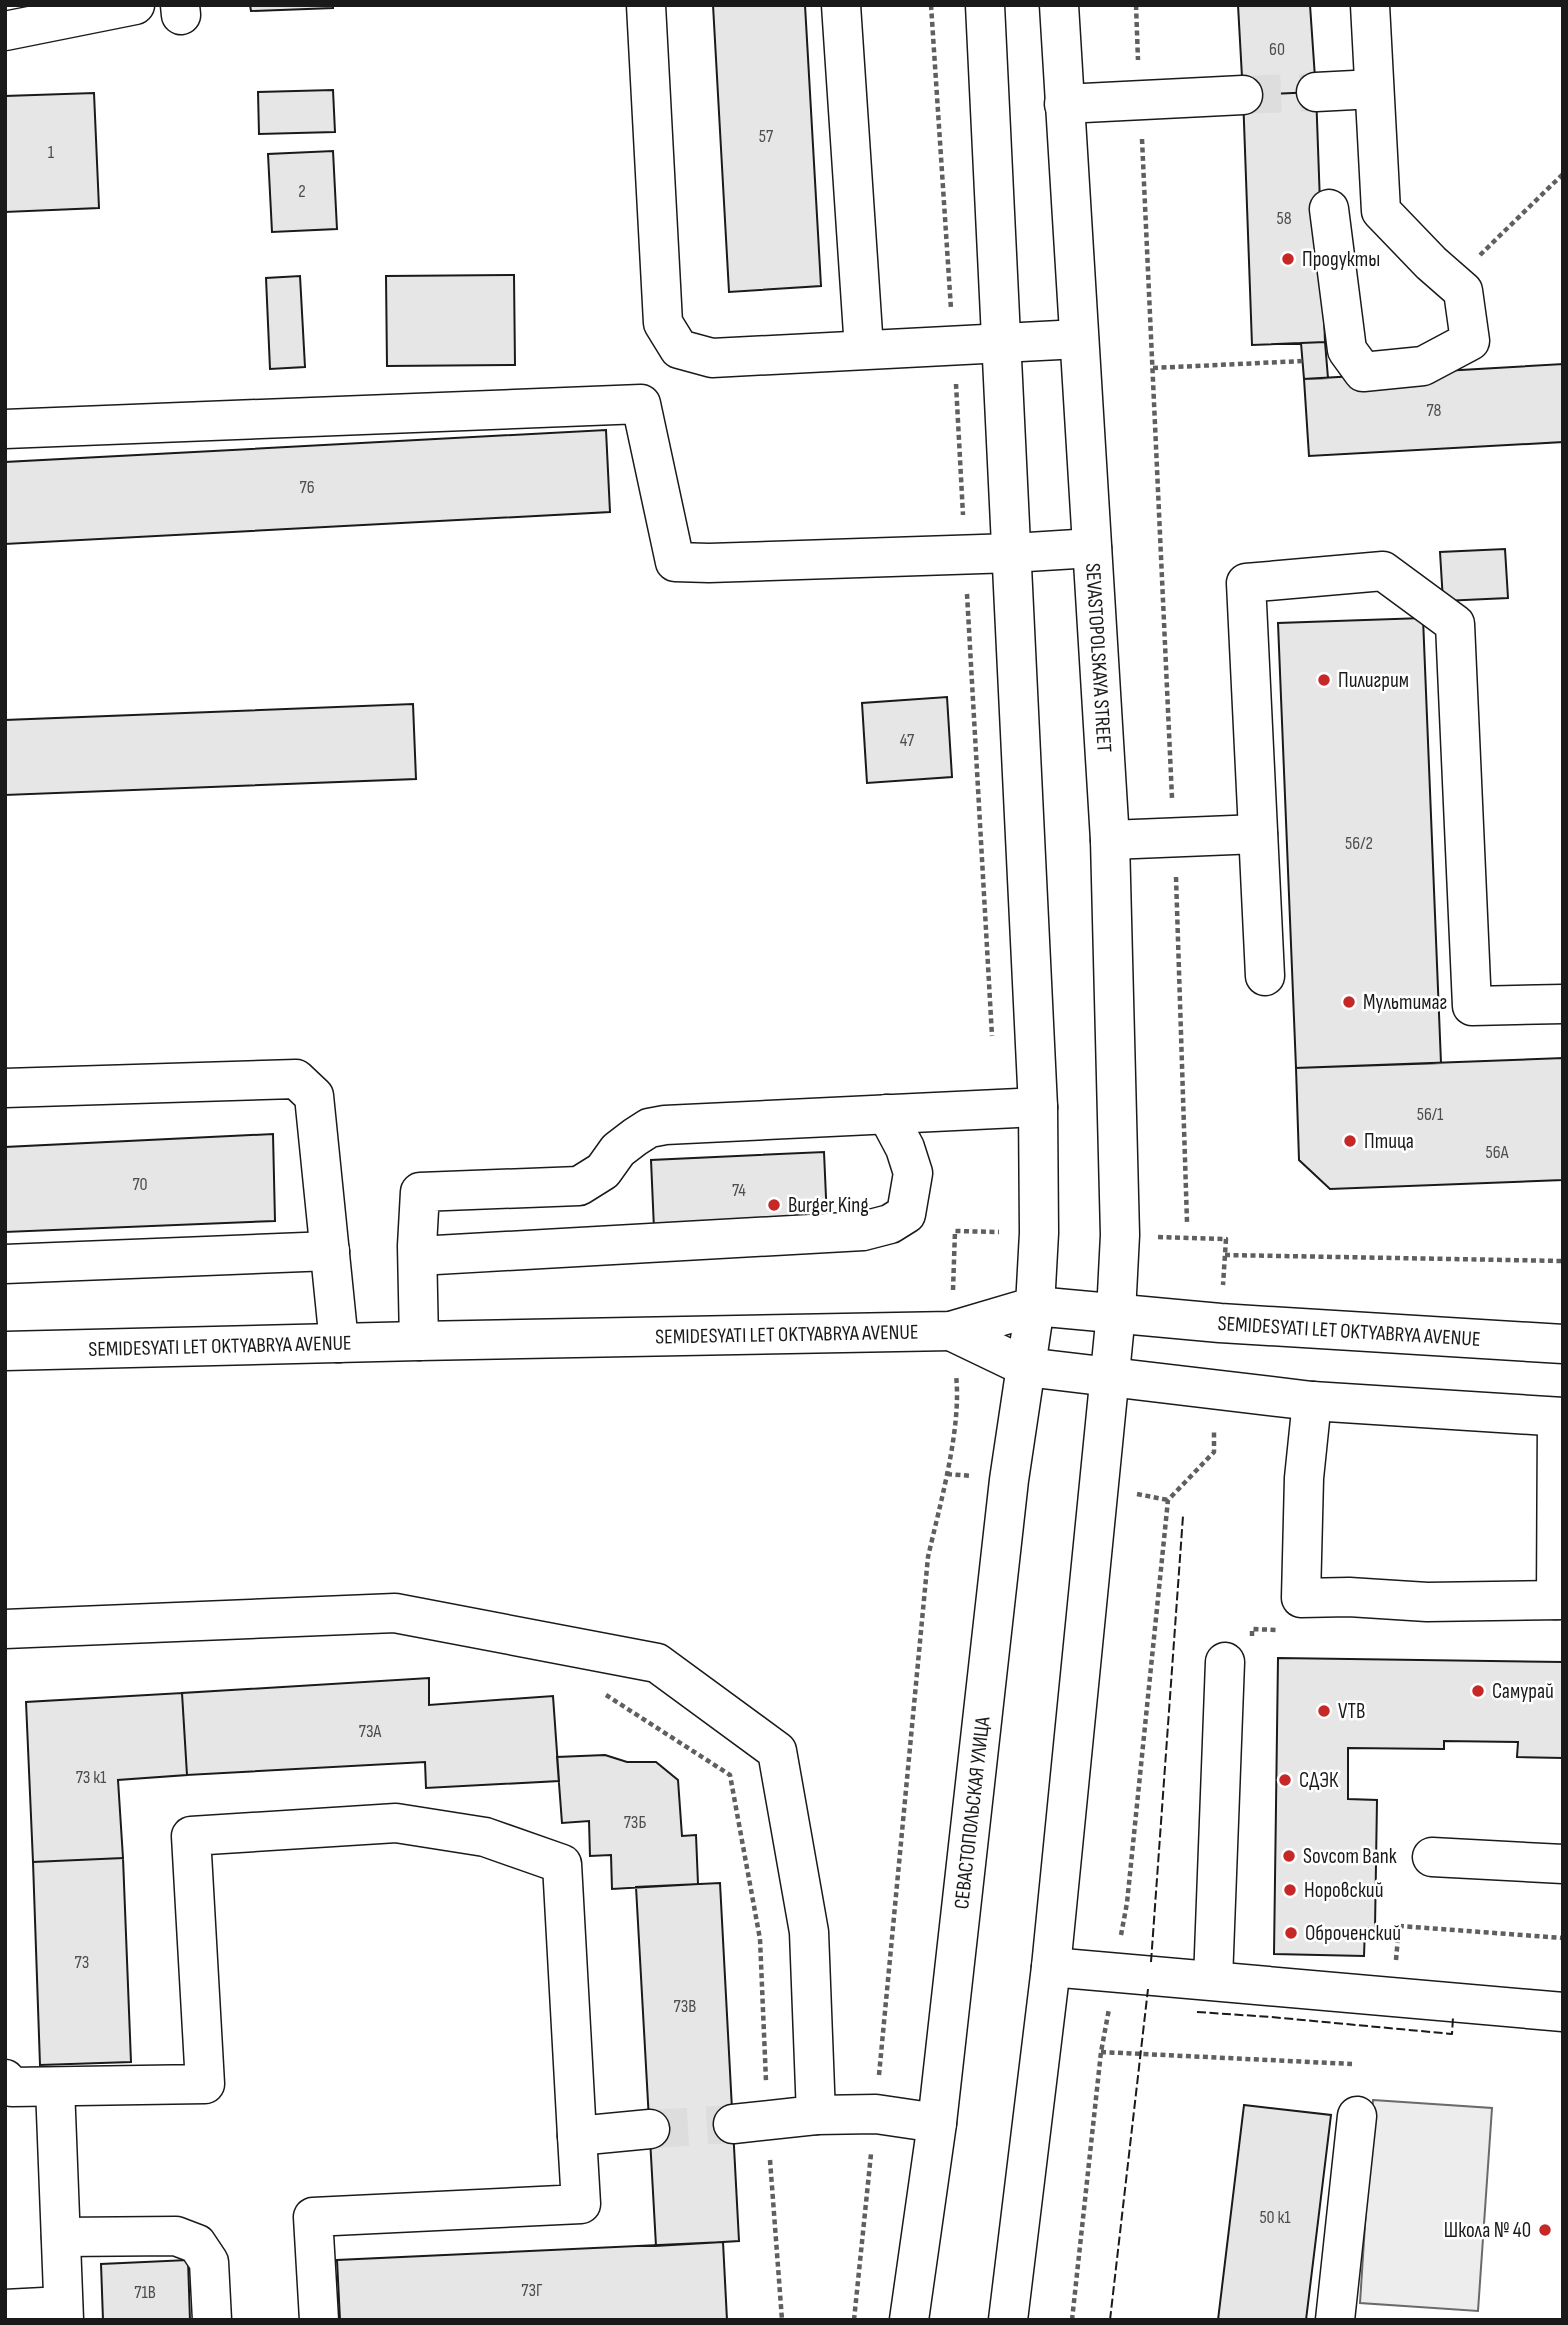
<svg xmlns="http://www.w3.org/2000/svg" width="1568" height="2325" font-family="'Sofia Sans Condensed',sans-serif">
  <rect width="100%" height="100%" fill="#fff"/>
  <path fill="#ededed" stroke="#6a6a6a" stroke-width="2" d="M1373 2100 1492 2108 1478 2311 1360 2303Z"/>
  <path fill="#e6e6e6" stroke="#1a1a1a" stroke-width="2" d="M250 5H333V8L251 11Z
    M713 5H805L821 286 729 292Z
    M1238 5H1310L1316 92 1243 95Z
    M333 90 335 132 259 134 258 92Z
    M1316 92 1325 342 1252 345 1243 95Z
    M94 93 99 208 5 212V96Z
    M333 151 337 229 272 232 268 154Z
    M514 275 515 365 387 366 386 276Z
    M300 276 305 367 270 369 266 278Z
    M1325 342 1328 378 1304 379 1301 343Z
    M1563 364V442L1309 456 1304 379Z
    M606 430 610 512 5 544V462Z
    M1505 549 1508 598 1443 601 1440 552Z
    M1423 618 1441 1063 1296 1068 1278 623Z
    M947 697 952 777 867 783 862 703Z
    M413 704 416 779 5 795V720Z
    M1563 1058V1180L1330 1189 1299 1160 1296 1068Z
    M273 1134 275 1221 5 1232V1147Z
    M824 1152 827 1220 654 1229 651 1160Z
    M1278 1658 1563 1662V1758L1517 1757 1518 1742 1444 1741V1749L1348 1748V1799L1377 1800 1375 1928H1365L1364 1956 1274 1954Z
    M429 1678V1705L553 1696 559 1781 426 1788 425 1762 187 1775 182 1693Z
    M182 1693 187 1775 118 1780 123 1858 33 1862 26 1702Z
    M605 1755 627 1762H656L678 1780 682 1836 696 1835 698 1884 612 1889 611 1855 590 1856 589 1821 562 1823 557 1757Z
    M123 1858 131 2062 40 2065 33 1862Z
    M720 1883 739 2241 656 2246 636 1887Z
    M1244 2105 1331 2115 1306 2320H1218Z
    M723 2242 727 2320H340L337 2260Z
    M188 2260 190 2320H103L101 2264Z"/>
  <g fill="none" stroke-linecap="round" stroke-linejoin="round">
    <path stroke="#ddd" stroke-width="38" stroke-dasharray="38 19" stroke-linecap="butt" d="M1243 95 1316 92
      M650 2129 733 2124"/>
    <defs>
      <g id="minor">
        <path d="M180 5 181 15"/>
        <path d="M646 5 663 323 679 349 712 358 1079 339"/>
        <path d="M841 5 864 349"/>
        <path id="s1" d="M1059 5 1110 840 1120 1235 1116 1313"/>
        <path d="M5 31 135 5"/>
        <path d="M1316 92 1374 89"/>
        <path d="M1064 104 1243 95"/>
        <path d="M1329 209 1347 350 1363 372 1423 366 1470 341 1463 291 1431 263 1381 211 1370 5"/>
        <path d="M5 429 641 404 675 562 709 563 1012 553 1092 548"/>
        <path d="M1110 840 1258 834"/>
        <path d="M1265 976 1246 583 1383 571 1455 624 1472 1006 1563 1004"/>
        <path d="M5 1088 296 1079 314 1096 339 1343"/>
        <path d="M418 1256 863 1231 890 1224 906 1214 913 1173 905 1148 887 1114"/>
        <path d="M5 1264 330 1251"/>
        <path d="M951 1331 1026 1367"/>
        <path d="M419 1341 417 1246 420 1192 579 1186 603 1171 618 1150 635 1137 649 1128 665 1125 1038 1107"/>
        <path id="s2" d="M5 1351 419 1341 951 1331 1035 1306 1039 1233 1038 1107 985 5"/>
        <path d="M1312 1401 1304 1478 1301 1598 1349 1597 1427 1602 1563 1600"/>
        <path d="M1556 1600 1557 1417"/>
        <path d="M5 1629 395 1613 657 1663 777 1751 809 1932 816 2115 733 2124"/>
        <path d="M1432 1857 1563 1864"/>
        <path d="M1051 1967 1563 2012"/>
        <path d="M1213 1980 1225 1662"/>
        <path d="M5 2079 12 2087 205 2084 191 1836 396 1823 485 1837 562 1864 577 2136 650 2129"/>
        <path d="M55 2087 64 2320"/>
        <path d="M816 2115 876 2114 937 2123"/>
        <path d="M61 2237 176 2236 197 2244 209 2262 212 2320"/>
        <path d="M5 2309 63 2306"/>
        <path d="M319 2320 313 2217 581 2204 577 2136"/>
        <path d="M1335 2320 1357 2116"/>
      </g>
      <g id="major">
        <path d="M1026 1367 1312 1401 1563 1417"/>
        <path id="s3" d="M909 2320 937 2123 1009 1480 1035 1306 1220 1323 1563 1344"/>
        <path d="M1008 2320 1051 1967 1116 1313"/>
      </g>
    </defs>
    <use href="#minor" stroke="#1a1a1a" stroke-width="41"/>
    <use href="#major" stroke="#1a1a1a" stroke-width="41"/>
    <path stroke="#5f5f5f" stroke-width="4.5" stroke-dasharray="5 3.5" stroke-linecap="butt" d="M931 5 951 309
      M1136 5 1138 60
      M1142 139 1172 798
      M1480 255 1563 174
      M1153 368 1303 361
      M956 384 963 515
      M967 594 992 1036
      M1176 877 1187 1222
      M1158 1237 1226 1239 1223 1285
      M1225 1255 1563 1261
      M953 1290 955 1231 999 1232
      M947 1474 972 1476
      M1137 1494 1168 1500
      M1252 1636V1629L1278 1630
      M606 1695 730 1775 760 1939 766 2081
      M1121 1935 1127 1903 1168 1500 1214 1452V1430
      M1396 1960 1399 1926 1563 1938
      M1101 2052 1352 2064
      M879 2075 928 1557C940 1504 962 1428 956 1375
      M770 2160 782 2320
      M854 2320 871 2154
      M1072 2320 1101 2052 1109 2009"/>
    <use href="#minor" stroke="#fff" stroke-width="38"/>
    <use href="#major" stroke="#fff" stroke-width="38"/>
    <path stroke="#1a1a1a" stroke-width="2" stroke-dasharray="9 3.5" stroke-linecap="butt" d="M1151 1962 1183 1516
      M1197 2012 1271 2017 1452 2034 1453 2017
      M1110 2320 1148 1989"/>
  </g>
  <g fill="#c62828" stroke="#fff" stroke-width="2.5">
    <circle cx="1288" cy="259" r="7"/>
    <circle cx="1324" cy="680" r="7"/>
    <circle cx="1349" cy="1002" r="7"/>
    <circle cx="1350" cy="1141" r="7"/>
    <circle cx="774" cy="1205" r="7"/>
    <circle cx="1478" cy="1691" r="7"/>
    <circle cx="1324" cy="1711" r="7"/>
    <circle cx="1285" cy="1780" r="7"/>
    <circle cx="1289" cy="1856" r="7"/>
    <circle cx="1290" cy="1890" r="7"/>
    <circle cx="1291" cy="1933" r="7"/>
    <circle cx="1545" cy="2230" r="7"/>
  </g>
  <g text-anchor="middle" stroke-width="5" stroke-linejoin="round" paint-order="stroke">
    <g font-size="18" fill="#4d4d4d">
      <text x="1277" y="55">60</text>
      <text x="766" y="142">57</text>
      <text x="51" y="158">1</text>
      <text x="302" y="197">2</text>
      <text x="1284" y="224">58</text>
      <text x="1434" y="416">78</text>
      <text x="307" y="493">76</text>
      <text x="907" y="746">47</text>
      <text x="1359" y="849">56/2</text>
      <text x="1430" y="1120">56/1</text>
      <text x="1497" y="1158">56А</text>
      <text x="140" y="1190">70</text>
      <text x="739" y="1196">74</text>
      <text x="370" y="1737">73А</text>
      <text x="91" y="1783">73 к1</text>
      <text x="635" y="1828">73Б</text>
      <text x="82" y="1968">73</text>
      <text x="685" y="2012">73В</text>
      <text x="1275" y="2223">50 к1</text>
      <text x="532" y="2296">73Г</text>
      <text x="145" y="2298">71В</text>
    </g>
    <g font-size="21" fill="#1a1a1a" stroke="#fff" text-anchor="start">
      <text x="1302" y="266">Продукты</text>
      <text x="1338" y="687">Пилигрим</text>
      <text x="1363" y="1009">Мультимаг</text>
      <text x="1364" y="1148">Птица</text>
      <text x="788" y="1212">Burger King</text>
      <text x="1492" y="1698">Самурай</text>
      <text x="1338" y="1718">VTB</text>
      <text x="1299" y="1787">СДЭК</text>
      <text x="1303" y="1863">Sovcom Bank</text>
      <text x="1304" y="1897">Норовский</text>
      <text x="1305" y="1940">Оброченский</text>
      <text x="1531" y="2237" text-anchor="end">Школа № 40</text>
    </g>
    <g font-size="21" fill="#1a1a1a" stroke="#fff">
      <text dy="7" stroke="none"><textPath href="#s1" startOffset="654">SEVASTOPOLSKAYA STREET</textPath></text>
      <text dy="7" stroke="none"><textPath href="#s3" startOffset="1337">SEMIDESYATI LET OKTYABRYA AVENUE</textPath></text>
      <text dy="7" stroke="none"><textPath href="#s2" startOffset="782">SEMIDESYATI LET OKTYABRYA AVENUE</textPath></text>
      <text dy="7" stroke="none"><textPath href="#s2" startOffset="215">SEMIDESYATI LET OKTYABRYA AVENUE</textPath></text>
      <text dy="7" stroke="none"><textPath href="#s3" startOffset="511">СЕВАСТОПОЛЬСКАЯ УЛИЦА</textPath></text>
    </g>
  </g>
  <rect width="1568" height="2325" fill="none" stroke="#1a1a1a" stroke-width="14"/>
</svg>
